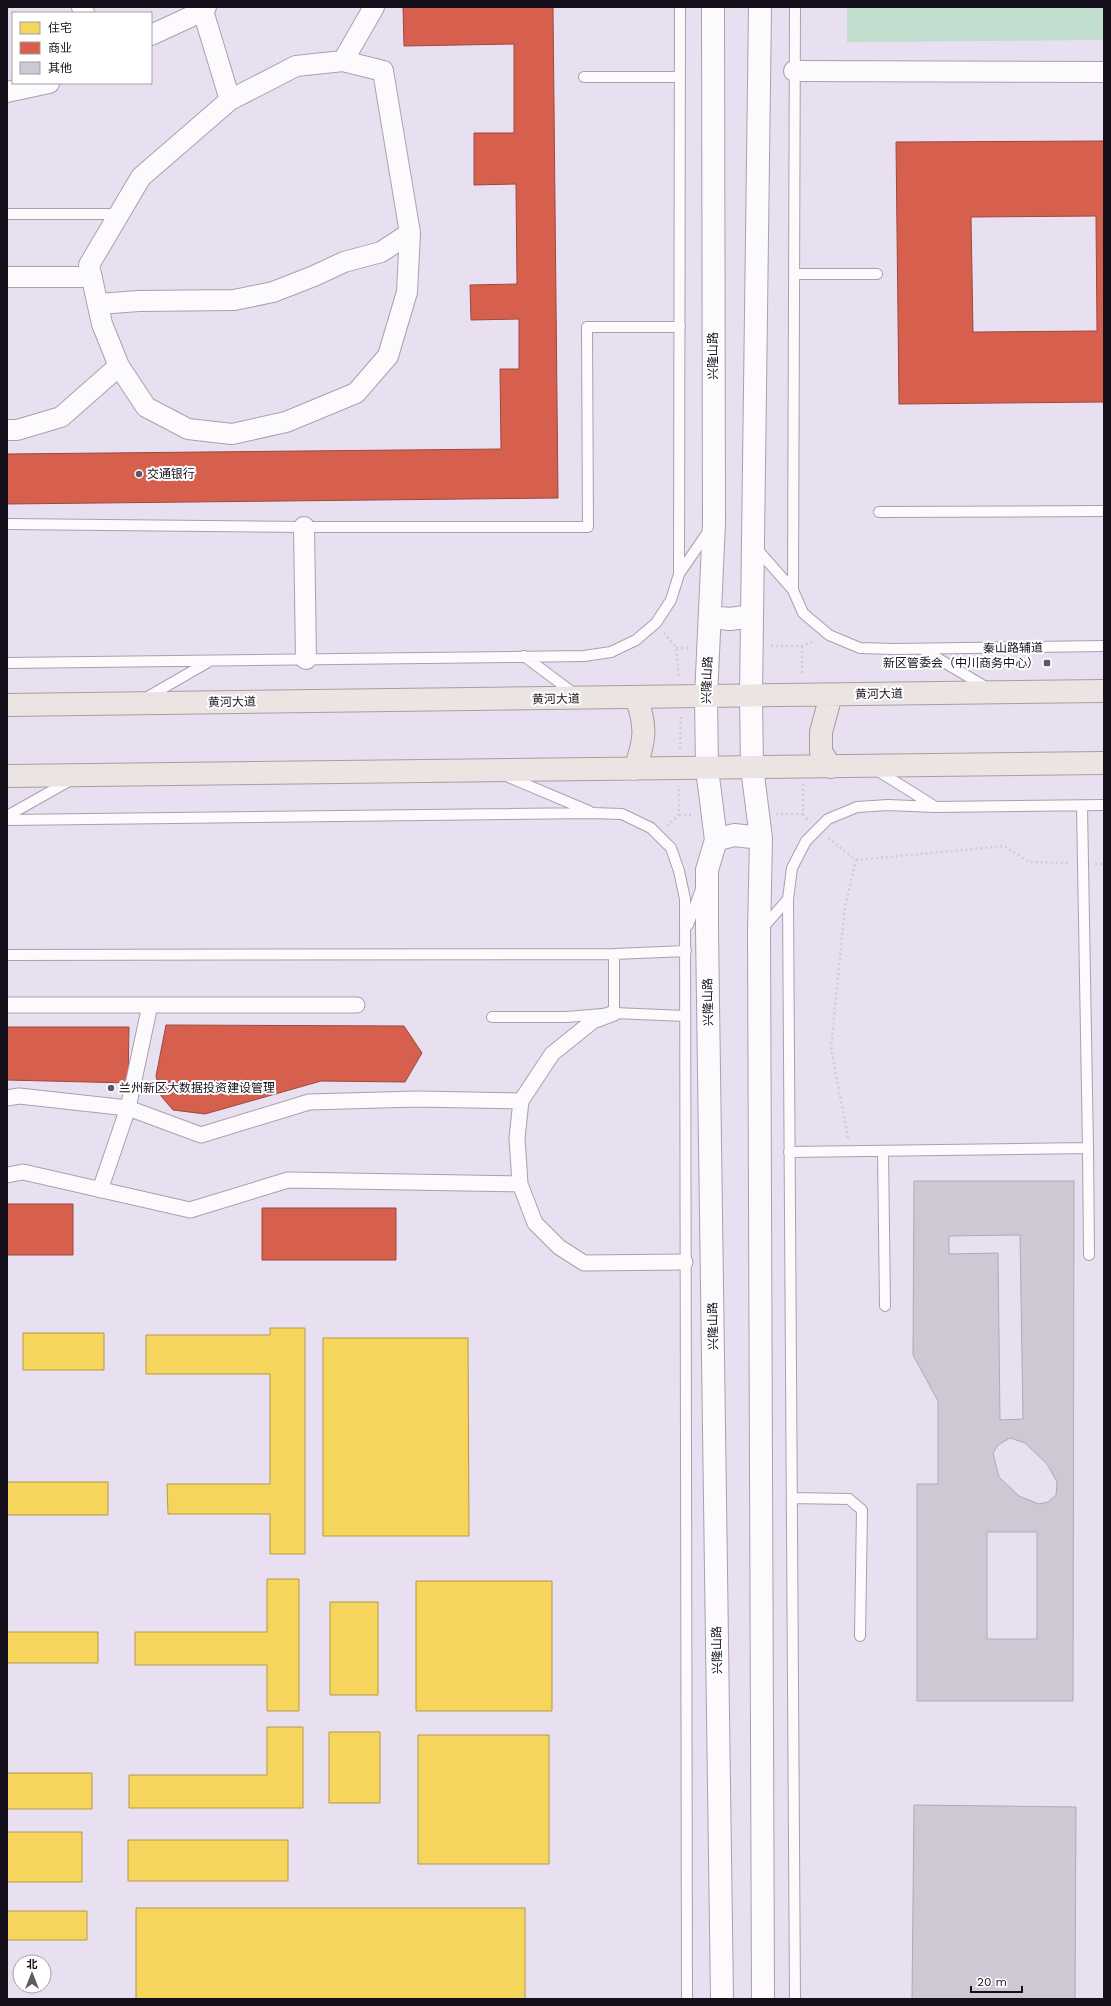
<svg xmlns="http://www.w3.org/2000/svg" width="1111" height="2006" font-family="'Work Sans','Noto Sans SC',sans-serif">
  <rect width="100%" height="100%" fill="#e8e0f1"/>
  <path fill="#c0ddcd" d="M847 7H1104V40L847 42Z"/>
  <path fill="#f6d55c" stroke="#b29a48" d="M270 1328H305V1554H270V1514H168L167 1484H270V1374H146V1335H270Z
    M23 1333H104V1370H23Z
    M323 1338H468L469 1536H323Z
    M7 1482H108V1515H7Z
    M267 1579H299V1711H267V1665H135V1632H267Z
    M416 1581H552V1711H416Z
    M330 1602H378V1695H330Z
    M7 1632H98V1663H7Z
    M267 1727H303V1808H129V1775H267Z
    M329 1732H380V1803H329Z
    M418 1735H549V1864H418Z
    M7 1773H92V1809H7Z
    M7 1832H82V1882H7Z
    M128 1840H288V1881H128Z
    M136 1908H525V1999H136Z
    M7 1911H87V1940H7Z"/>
  <path fill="#d6604d" stroke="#9c483e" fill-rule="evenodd" d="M403 7H553L558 498 7 504V454L501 449 500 369H519V319L471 320 470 285 517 284 516 184 474 185V133H514V44L404 46Z
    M1104 141V402L899 404 896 142ZM1096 216 1097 331 973 332 971 217Z
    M166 1025 404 1026 422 1053 405 1082 321 1081 205 1114 173 1110 161 1096 156 1076Z
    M7 1027H129L128 1083 7 1080Z
    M7 1204H73V1255H7Z
    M262 1208H396V1260H262Z"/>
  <path fill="#cec8d5" stroke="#afa9b6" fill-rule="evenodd" d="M914 1181H1074L1073 1701H917V1484H938V1401L913 1355ZM1020 1235 1023 1419 1000 1420 998 1253 949 1254V1236ZM1010 1438 1025 1443 1047 1464 1057 1482 1056 1495 1048 1502 1039 1504 1019 1496 999 1477 993 1453 998 1445ZM987 1532H1037V1639H987Z
    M914 1805 1076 1807 1075 1999H912Z"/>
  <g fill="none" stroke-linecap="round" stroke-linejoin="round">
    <defs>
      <path id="service" d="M584 77H680
        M7 214H120
        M794 274H877
        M879 512 1104 511
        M7 524 304 527H588L587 327H680
        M755 547 793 590 803 613 829 635 860 648 894 649 1104 646
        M679 574 710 529
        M793 590 795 7
        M922 649 989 689
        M524 656 576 695
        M7 663 584 656 611 652 636 640 656 623 671 600 679 574 680 7
        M144 699 210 661
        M875 769 934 806
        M506 776 589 811
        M7 816 71 780
        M7 820 593 813 622 814 651 828 671 848 679 871 685 899 687 1999
        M688 925 701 889
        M761 930 788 899
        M614 954V1013
        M7 955 614 954 686 951
        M492 1017H567L614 1013 685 1016
        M1088 1148 1089 1255
        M883 1151 885 1306
        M789 1152 1088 1148 1082 806
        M792 1498 849 1499 862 1510 860 1636
        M795 1999 788 899 792 868 806 841 828 819 857 807 888 805 935 807 1104 805"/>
      <path id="pedestrian" d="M7 1005H357
        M614 1013 593 1021 552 1054 521 1101 517 1138 520 1184 535 1223 559 1247 584 1263 685 1262
        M7 1098 19 1096 128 1108 201 1135 309 1102 417 1099 521 1101
        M7 1175 23 1172 190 1210 288 1180 520 1184
        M100 1190 128 1108 150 1005"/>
      <path id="minor" d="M82 7 84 13
        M203 11 230 100
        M151 35 203 11 206 7
        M343 61 383 71 410 233 407 292 388 356 356 393 286 422 232 434 188 429 146 407 119 366 102 324 89 265 141 177 230 100 296 66Z
        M343 61 374 7
        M794 71 1104 72
        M7 92 49 83
        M7 277H92
        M98 304 139 301 234 300 273 292 314 276 344 262 381 252 410 233
        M7 430H17L61 417 119 366
        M304 527 306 659"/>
      <path id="tertiary" d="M713 7 714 523 706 697 707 769 716 840 707 870V929L722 1999
        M760 7 751 695 752 768 761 838 759 933 763 1999
        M710 617 730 619 752 616
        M716 840 734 835 761 838"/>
      <path id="primary" d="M831 695 821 732V752L831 767
        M7 705 1104 691
        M635 769C645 740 647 727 636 697
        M7 776 1104 763"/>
    </defs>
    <use href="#service" stroke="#a7a1ae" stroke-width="12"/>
    <use href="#pedestrian" stroke="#a7a1ae" stroke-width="17"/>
    <use href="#minor" stroke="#a7a1ae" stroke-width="22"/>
    <use href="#tertiary" stroke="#a7a1ae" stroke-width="24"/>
    <use href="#primary" stroke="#a99d9f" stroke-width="24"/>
    <path stroke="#cfcdd2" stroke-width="2.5" stroke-dasharray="2 3" stroke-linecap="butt" d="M664 633 676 648 679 678
      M771 646H802L815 641
      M802 646V675
      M676 648H690
      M680 749 681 714
      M776 814H803V784
      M803 814 808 820
      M679 815H693
      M667 826 679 815V786
      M828 838 856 860 845 907 831 1048 848 1138
      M856 860 1004 846 1029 862 1070 863
      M1095 864H1104"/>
    <use href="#service" stroke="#fcfafd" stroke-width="10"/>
    <use href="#pedestrian" stroke="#fcfafd" stroke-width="15"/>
    <use href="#minor" stroke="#fcfafd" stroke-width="20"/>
    <use href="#tertiary" stroke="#fcfafd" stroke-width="22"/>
    <use href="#primary" stroke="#ebe4e3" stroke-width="22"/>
  </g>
  <g fill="#5f5966" stroke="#fff" stroke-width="1.5">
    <circle cx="139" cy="474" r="4"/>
    <rect x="1043" y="659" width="8" height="8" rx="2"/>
    <circle cx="111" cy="1088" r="4"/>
  </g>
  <g text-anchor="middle" stroke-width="4" stroke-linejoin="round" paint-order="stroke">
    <g font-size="12" fill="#15101b" stroke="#fff">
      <text transform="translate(713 356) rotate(-90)" y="4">兴隆山路</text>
      <text transform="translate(1013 648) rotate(-1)" y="4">秦山路辅道</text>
      <text transform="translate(707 680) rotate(-88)" y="4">兴隆山路</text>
      <text transform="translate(879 694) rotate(-1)" y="4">黄河大道</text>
      <text transform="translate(556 699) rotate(-1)" y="4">黄河大道</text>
      <text transform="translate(232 702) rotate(-1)" y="4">黄河大道</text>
      <text transform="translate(708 1002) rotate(-91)" y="4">兴隆山路</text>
      <text transform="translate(713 1326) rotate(-91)" y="4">兴隆山路</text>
      <text transform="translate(717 1650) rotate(-91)" y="4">兴隆山路</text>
    </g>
    <g font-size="12" fill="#15101b" stroke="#fff" text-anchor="start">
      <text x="147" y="478">交通银行</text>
      <text x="1039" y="667" text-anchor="end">新区管委会（中川商务中心）</text>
      <text x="119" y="1092">兰州新区大数据投资建设管理</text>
    </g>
  </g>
  <rect width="1111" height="2006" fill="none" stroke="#15101b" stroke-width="16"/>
  <rect x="12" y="12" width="140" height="72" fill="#ffffff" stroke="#a19fa4"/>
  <rect x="20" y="22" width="20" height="12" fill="#f6d55c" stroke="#a19fa4"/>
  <text x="48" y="32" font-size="12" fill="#15101b">住宅</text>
  <rect x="20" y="42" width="20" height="12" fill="#d6604d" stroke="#a19fa4"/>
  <text x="48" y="52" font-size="12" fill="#15101b">商业</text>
  <rect x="20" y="62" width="20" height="12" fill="#cec8d5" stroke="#a19fa4"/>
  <text x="48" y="72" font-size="12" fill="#15101b">其他</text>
  <g transform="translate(32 1974)"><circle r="19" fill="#ffffff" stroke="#a19fa4"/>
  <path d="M0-3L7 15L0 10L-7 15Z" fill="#5f5966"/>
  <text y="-6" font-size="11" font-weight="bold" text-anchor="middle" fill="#15101b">北</text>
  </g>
  <path d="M971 1986v6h51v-6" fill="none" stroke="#15101b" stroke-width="2"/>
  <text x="977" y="1986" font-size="12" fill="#15101b" stroke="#ffffff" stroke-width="3" paint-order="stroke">20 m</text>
</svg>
